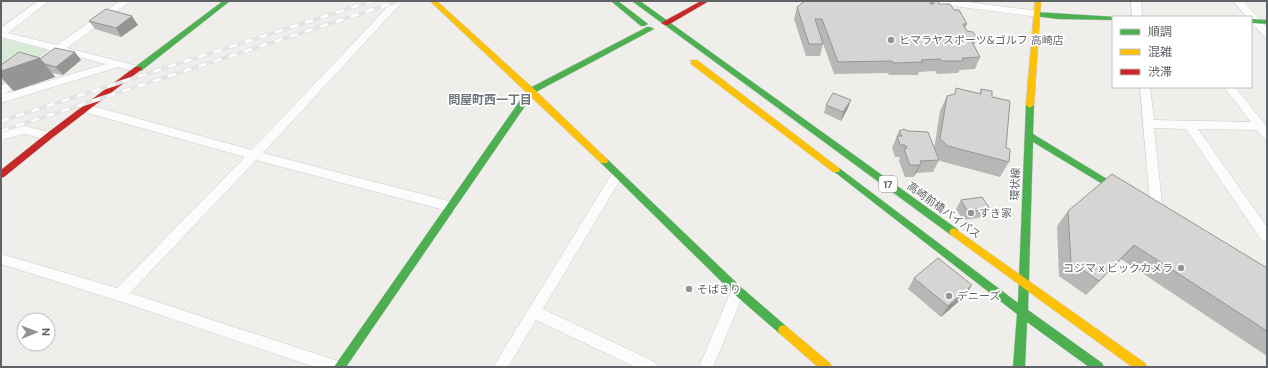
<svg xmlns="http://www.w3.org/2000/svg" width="1268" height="368" font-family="'DM Sans','Noto Sans JP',sans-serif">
  <rect width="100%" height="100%" fill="#efeeea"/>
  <path fill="#d8ebd6" d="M1 38 48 50 1 85Z"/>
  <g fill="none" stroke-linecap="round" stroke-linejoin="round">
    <defs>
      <path id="street" d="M38 1H49L8 33 57 45 120 1H131L67 48 142 67 143 69 142 71 138 72 118 67 1 103V95L106 64 60 52 47 60 42 57 50 50 1 37V28Z
        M393 1H403L263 153 452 202 456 204 458 207 456 210 452 212 256 160 130 293 335 360 340 362 342 367H315L119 301 1 264V254L117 288 245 157 81 111 80 108 81 105 85 104 252 150Z
        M918 1H960L1038 11 1043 14 1038 17 946 5H922L919 4Z
        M1131 1H1141L1142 17H1132Z
        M1233 1H1243L1267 28V37L1264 36 1251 22V17H1247Z
        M21 73 26 76 25 78 5 94 1 95V86Z
        M1140 87H1150L1154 120 1251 122 1224 87H1235L1267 127V139L1263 138 1257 130 1198 129 1267 227V242L1262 241 1186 129 1154 128 1162 203 1158 215 1154 217 1150 215 1148 212 1150 203Z
        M24 126 53 133 55 136 53 139 49 140 24 134 1 140V132Z
        M617 171 621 172 623 175 543 309 655 362 657 367H635L536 320 508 367H493L613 172Z
        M738 285 743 287 745 291 713 367H699L731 291 733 287Z"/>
      <path id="fast" d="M223 1H230L141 71H135L134 69 135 67Z
        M611 1H618L648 24 644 26H641Z
        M632 1H640L957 229 959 232 957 235H951Z
        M1035 12 1116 17H1113V20L1058 19 1035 16Z
        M1251 19 1267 20V24L1251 23Z
        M647 27H650L654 29 534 93 346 367H334L528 89Z
        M1030 102 1034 105 1033 134 1125 190 1127 192 1125 194H1119L1033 142 1028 310 1102 363 1104 367H1089L1027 322 1025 367H1013L1017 314 832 170 833 168H839L1018 303 1026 105Z
        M604 158 607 159 742 288 787 327 788 330 787 333 783 335 779 333 734 294 601 163 600 161 601 159Z"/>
      <path id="slow" d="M430 1H437L534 89 607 159 608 161 607 163H601Z
        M1035 1H1041L1034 105 1030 108 1026 105Z
        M691 60H697L839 168 840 170 839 172H833L691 64Z
        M954 228 1145 363 1147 367H1132L951 235 949 232 951 229Z
        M783 325 787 327 830 363 832 367H818L779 333 778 330 779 327Z"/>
      <path id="jam" d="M701 1H709L668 25H665L661 23Z
        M135 67H141L142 69 52 138 4 177 1 178V170L46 134Z"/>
    </defs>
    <use href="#street" stroke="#cbcccc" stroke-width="1"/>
    <use href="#fast" stroke="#cacacb" stroke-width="1"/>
    <use href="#slow" stroke="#cacacb" stroke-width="1"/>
    <use href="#jam" stroke="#cacacb" stroke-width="1"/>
    <use href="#street" fill="#fdfcfc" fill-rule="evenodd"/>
    <use href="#fast" fill="#4caf50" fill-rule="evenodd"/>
    <use href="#slow" fill="#ffc107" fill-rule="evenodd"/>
    <use href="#jam" fill="#c62828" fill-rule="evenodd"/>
    <defs>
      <path id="rail" d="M1 121 372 1
        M1 131 399 1"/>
    </defs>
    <use href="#rail" stroke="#e4e4e4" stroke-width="4"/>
    <use href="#rail" stroke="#fff" stroke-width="2.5" stroke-dasharray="8" stroke-linecap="butt"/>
  </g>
  <path fill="#b8b7b5" d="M805 1H938L939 4 954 10 967 24 965 29 967 31 977 38 974 45 980 57 975 69 960 70 958 73 937 74 935 71 919 72 918 75H889L888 73 834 74 819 32 823 44 820 56H806L794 19 797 7Z
    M89 21 138 25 121 37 95 29Z
    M40 58V59L81 60 63 75 52 73 55 77 14 91 11 89 1 78V65Z
    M956 88 979 94 981 89 992 97 1006 148 1009 162 1000 177 940 161 938 159 939 160 933 172 916 173 913 177H905L899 161 900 157H895L892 148 899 131 934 149 940 111 947 96 954 95Z
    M826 105 848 108 841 121 824 113Z
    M961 200 990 209 985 217 963 220 956 209Z
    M1068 211 1267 268V356L1121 259 1086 295 1059 276 1057 226Z
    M914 278 965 296 941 317 908 289Z"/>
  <path fill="#969594" d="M132 16 138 25 121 37 116 28Z
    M75 52 81 60 63 75 56 67Z
    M40 58 55 77 14 91 1 77V71Z
    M851 100 848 108 841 121 843 112Z
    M921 163 915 175 913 177 919 165Z
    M1134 245 1121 259 1086 295 1099 281Z
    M972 285 965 296 941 317 948 306Z"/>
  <path fill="#d6d5d3" stroke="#969594" d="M805 1H929L931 4H934L933 1H938L939 4H950L954 10H959L967 24H963L967 31 973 32 977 38H970L980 57 962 58 963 61H942L940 59 921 60 923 62 893 63 892 61 838 62 822 19H815L823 44H809L797 7Z
    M106 9 132 16 116 28 89 21Z
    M55 48 75 52 56 67 45 64 40 59Z
    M19 52 40 58 1 71V65Z
    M956 88 981 94V89L992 91V97L1010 101 1006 148 1010 149 1009 162 948 146 940 139 947 96 955 94Z
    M833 93 851 100 843 112 826 105Z
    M904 129 908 131 928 132 939 160 920 161 921 163 919 165H910L904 149 907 148 905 145H900L897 136H902L899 131Z
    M1112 174 1267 268V331L1134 245 1099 281 1071 262 1068 211Z
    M982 197 990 209 968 212 961 200Z
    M938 258 972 285 948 306 914 278Z"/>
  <g fill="#919496" stroke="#fff" stroke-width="1.5">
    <circle cx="891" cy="40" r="4"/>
    <circle cx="971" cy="213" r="4"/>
    <circle cx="1181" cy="268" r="4"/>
    <circle cx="689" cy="289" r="4"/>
    <circle cx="949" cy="296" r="4"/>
  </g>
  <g text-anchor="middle" stroke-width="3.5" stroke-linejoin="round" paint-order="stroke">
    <rect fill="#fff" stroke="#8f9295" stroke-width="1" x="879" y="176" width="18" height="16" rx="3"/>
    <g font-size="10" font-weight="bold" fill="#5f6368">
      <text x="888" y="188">17</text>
    </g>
    <g font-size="11" fill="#5f6368" stroke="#fff" text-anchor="start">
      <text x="899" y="44">ヒマラヤスポーツ&amp;ゴルフ 高崎店</text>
      <text x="979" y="217">すき家</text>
      <text x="1173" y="272" text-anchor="end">コジマｘビックカメラ</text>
      <text x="697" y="293">そばきり</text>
      <text x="957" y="300">デニーズ</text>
    </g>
    <g font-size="11" fill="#5f6368" stroke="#fff">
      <text transform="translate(1015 184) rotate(-88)" y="4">環状線</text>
      <text transform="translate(944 210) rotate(36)" y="4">高崎前橋バイパス</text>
    </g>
    <g font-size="12" font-weight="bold" fill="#70757a" stroke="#fff">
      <text x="490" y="104">問屋町西一丁目</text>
    </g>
  </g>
  <rect width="1268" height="368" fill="none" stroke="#5f6368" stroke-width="4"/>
  <rect x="1112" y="16" width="140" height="72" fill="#ffffff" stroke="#bfc1c3"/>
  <rect x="1120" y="29" width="20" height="6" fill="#4caf50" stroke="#bfc1c3"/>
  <text x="1148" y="36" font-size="12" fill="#5f6368">順調</text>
  <rect x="1120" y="49" width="20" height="6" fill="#ffc107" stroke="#bfc1c3"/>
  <text x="1148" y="56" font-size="12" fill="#5f6368">混雑</text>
  <rect x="1120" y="69" width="20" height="6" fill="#c62828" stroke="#bfc1c3"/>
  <text x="1148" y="76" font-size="12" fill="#5f6368">渋滞</text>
  <g transform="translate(36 332) rotate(89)"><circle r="19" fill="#ffffff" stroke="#bfc1c3"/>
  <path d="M0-3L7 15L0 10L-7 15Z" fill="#919496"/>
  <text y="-6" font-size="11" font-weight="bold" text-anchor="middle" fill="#5f6368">N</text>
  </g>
</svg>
